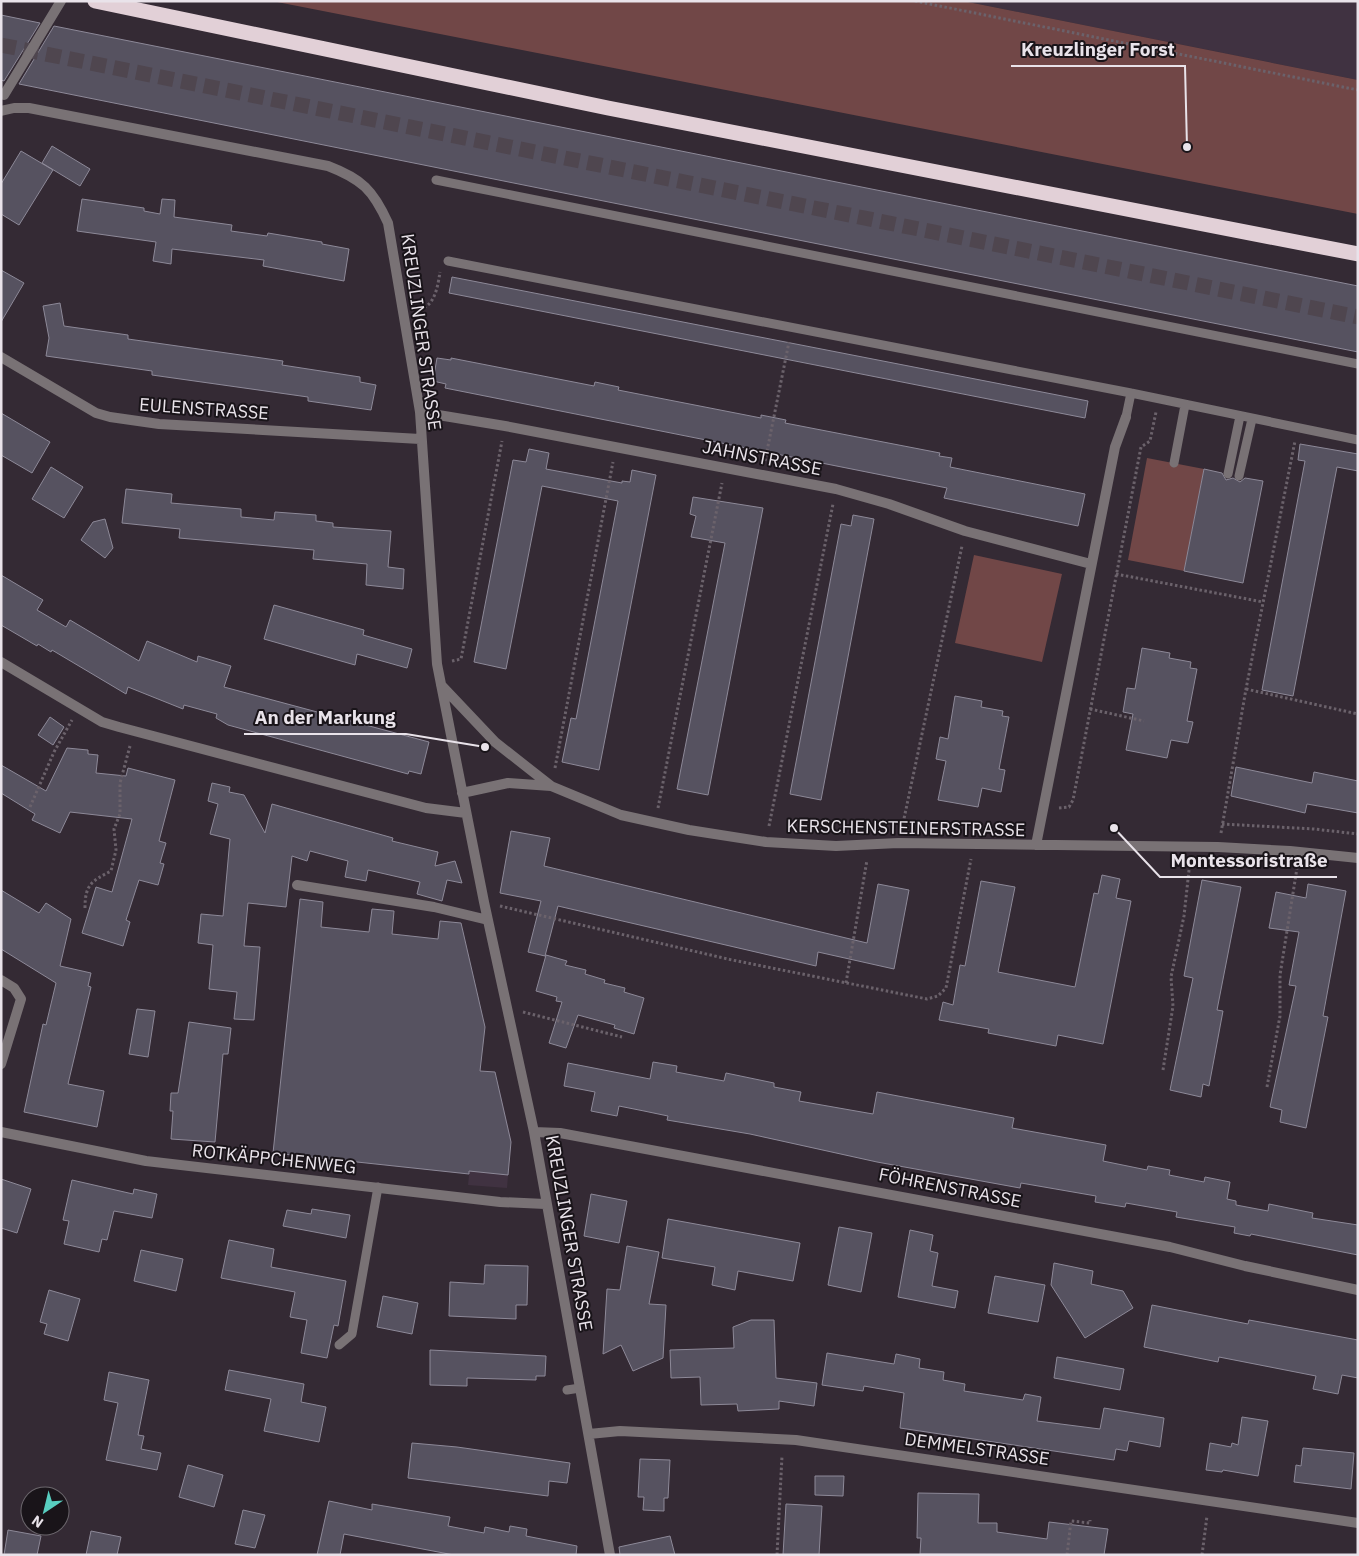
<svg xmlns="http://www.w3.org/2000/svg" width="1359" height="1556" font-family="'IBM Plex Sans',sans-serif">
  <rect width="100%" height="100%" fill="#342a34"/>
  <path fill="#403241" d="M963 1H1358V80Z
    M478 1089 500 1091 511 1139 507 1188 468 1185Z"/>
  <path fill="#714747" d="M272 1H963L1358 80V214Z
    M1147 458 1204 469 1184 571 1128 560Z
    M974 555 1062 574 1042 662 955 643Z"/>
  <path fill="#565260" stroke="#8d8998" d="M1 15 40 23 4 81 1 80Z
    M54 26 1358 286V352L19 84Z
    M52 146 90 169 80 186 42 163Z
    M21 151 53 170 19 225 1 214V184Z
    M82 199 144 208V211L160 214 162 199 175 200 174 217 232 225 231 231 267 236 268 233 322 242V244L349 249 344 281 263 266 264 260 172 249 171 264 153 261 156 242 77 231Z
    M1 270 24 283 1 322Z
    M452 277 1088 401 1085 418 449 293Z
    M60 303 64 326 128 335V339L283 361 282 365 360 377V382L376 385 371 410 308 401V397L152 375V371L46 356 49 338 43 306Z
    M437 358 451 360V358L594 386 595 382 619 387 618 390 761 418V415L786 420 785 423 940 453 939 456 952 458 950 467 1085 494 1078 526 944 498 947 488 445 388 446 384 433 381Z
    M1 413 50 442 32 473 1 455Z
    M1300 444 1358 454V471L1337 467 1293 696 1262 690 1305 461 1298 460Z
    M529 449 549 453 546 469 622 483V481L630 482 632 470 656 475 599 770 562 762 571 718 576 719 618 501 542 486 506 669 474 662 513 460 526 462Z
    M51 467 83 487 64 518 32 499Z
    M1204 469 1222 473 1226 480 1233 478 1240 482 1245 478 1263 481 1243 583 1184 571Z
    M126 489 172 494 171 503 241 509V517L274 520 275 512 316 515V521L333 523V527L391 531 388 567 404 569 403 589 366 585 367 564 313 559 314 550 179 538 180 529 122 523Z
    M693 497 763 508 708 795 677 789 725 543 691 537 696 516 690 514Z
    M853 515 874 519 821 800 790 794 841 524 851 526Z
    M105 519 113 548 105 558 81 540 93 522Z
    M1 575 43 600 37 610 66 627 70 620 139 661 147 641 197 662 198 656 231 666 224 687 429 742 421 774 409 771 408 774 228 725 216 718 217 714 184 705 183 709 128 687 126 694 52 650 51 652 38 644 37 646 1 625Z
    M274 605 364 630 363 635 412 649 407 668 357 654 355 665 264 639Z
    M1142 648 1170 653 1169 658 1191 662 1190 668 1197 669 1187 721 1193 722 1188 743 1171 740 1167 758 1126 750 1133 714 1123 712 1127 688 1135 689Z
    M955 696 982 701 981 707 1003 711 1002 716 1009 717 999 769 1005 770 1001 792 982 788 978 807 938 800 946 761 936 759 940 737 948 739Z
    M50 717 64 727 53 745 38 735Z
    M67 748 88 750V754L98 755 96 773 126 776 128 768 175 780 159 841 166 843 160 863 164 864 158 885 139 880 126 920 130 922 123 946 82 933 96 887 112 892 132 819 70 812 60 833 32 820 35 814 1 793V765L46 791Z
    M1236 767 1312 783 1314 772 1358 781V813L1307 804 1305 813 1231 796Z
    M212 783 230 787 229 792 244 795 265 833 272 804 393 838 392 841 438 852 435 866 455 861 462 883 447 880 442 901 417 894 420 882 368 870 366 881 345 877 348 861 310 851 307 861 292 856 286 907 248 903 244 946 260 947 254 1020 234 1019 237 992 209 989 213 945 198 943 201 914 223 916 230 839 210 834 218 804 208 801Z
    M511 831 550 838 544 866 867 943 878 884 909 890 894 969 818 952 816 966 558 906 545 956 528 952 541 901 500 893Z
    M1102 875 1120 879 1116 898 1131 901 1103 1044 1058 1035 1056 1046 988 1033 989 1029 939 1020 943 1002 953 1005 960 965 965 966 981 881 1015 887 998 972 1075 987 1094 893 1098 894Z
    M1202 880 1241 887 1217 1010 1223 1011 1209 1086 1203 1084 1201 1097 1170 1090 1193 978 1184 976Z
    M1308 884 1346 891 1323 1016 1328 1017 1306 1128 1280 1122 1282 1110 1270 1107 1296 986 1289 985 1299 932 1269 928 1276 892 1306 898Z
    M1 890 39 913 46 903 71 919 60 966 91 973 88 986 91 987 68 1084 104 1091 97 1127 24 1112 43 1024 46 1025 56 983 1 949Z
    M300 899 323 902 321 927 369 932 372 909 394 911 392 934 438 939 440 921 461 923 485 1027 480 1071 495 1072 511 1142 508 1175 469 1171V1174L273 1153Z
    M546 955 567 961 565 965 586 970 585 974 605 980 604 983 625 988 624 992 644 998 634 1034 614 1028 615 1025 578 1015 566 1048 549 1043 562 1002 556 1001 557 997 536 991Z
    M137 1009 155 1011 148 1057 129 1054Z
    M189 1022 231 1028 228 1054H223L215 1142 171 1139 173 1111H170L171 1093H178Z
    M653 1062 677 1066 676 1072 724 1081 726 1073 774 1083V1087L801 1092 799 1101 873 1114 877 1092 1014 1118 1012 1128 1106 1145 1103 1161 1147 1170 1148 1166 1170 1170 1169 1175 1204 1182 1205 1177 1230 1182 1227 1199 1236 1201V1205L1268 1211 1269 1204 1313 1213 1312 1218 1358 1225V1255L1251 1234 1250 1236 1234 1233 1235 1227 1176 1217 1177 1212 1126 1203 1125 1207 1095 1202 1096 1196 1021 1183 1020 1188 877 1162 750 1134 667 1120 668 1116 644 1111 619 1106 617 1116 591 1111 595 1092 564 1086 568 1063 650 1079Z
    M1 1179 31 1189 17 1233 1 1228Z
    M72 1180 133 1194 134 1189 157 1194 152 1218 114 1211 107 1240 102 1239 99 1252 64 1244 69 1221 63 1220Z
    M591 1194 627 1201 619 1243 584 1236Z
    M312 1209 350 1215 346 1238 283 1226 287 1210 311 1214Z
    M668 1219 800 1243 793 1281 738 1271 735 1290 712 1285 715 1267 662 1258Z
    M839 1227 872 1233 861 1292 828 1285Z
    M910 1230 933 1235 930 1251 938 1253 932 1286 958 1291 955 1308 898 1297Z
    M229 1240 274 1249 271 1267 346 1281 338 1326 334 1325 327 1358 301 1353 307 1320 290 1317 295 1292 221 1278Z
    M627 1246 659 1252 649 1304 666 1305 663 1358 633 1371 621 1345 603 1354 607 1289 620 1290Z
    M141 1250 183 1259 176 1291 134 1281Z
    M1054 1263 1093 1271 1091 1284 1123 1291 1133 1308 1085 1338 1051 1285Z
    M485 1265 528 1266 527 1305H516V1319L449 1316 450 1282 484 1284Z
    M995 1276 1045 1285 1038 1322 988 1313Z
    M49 1290 80 1299 68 1341 44 1334 47 1324 40 1322Z
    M383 1296 418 1303 412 1334 377 1327Z
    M1152 1305 1248 1324 1249 1320 1358 1340V1378L1342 1375 1338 1394 1313 1389 1316 1376 1219 1357 1218 1362 1144 1347Z
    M751 1320H774L776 1378 817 1383 814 1406 779 1401V1409L738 1411 737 1404 701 1405 700 1377 671 1378 670 1350 734 1348 733 1327Z
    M430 1350 546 1356 545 1376H536V1380L467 1378V1386L430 1385Z
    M827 1353 894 1364 896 1354 920 1359 919 1368 944 1372 943 1380 965 1384 964 1391 1023 1400 1025 1394 1041 1397 1037 1421 1100 1429 1104 1408 1164 1418 1160 1447 1129 1441 1127 1451 1116 1449 1114 1460 900 1428 904 1393 864 1386 863 1391 822 1385Z
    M1057 1357 1124 1369 1120 1390 1054 1378Z
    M229 1370 304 1384 301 1402 326 1407 319 1442 264 1431 271 1399 225 1390Z
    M109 1372 149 1380 138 1435 144 1436 141 1449 161 1453 157 1470 106 1460 118 1403 104 1400Z
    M1242 1417 1268 1421 1258 1476 1223 1470 1222 1472 1206 1470 1210 1443 1231 1447 1232 1443 1238 1445Z
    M412 1443 457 1447 570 1463 567 1483 549 1481 548 1496 408 1478Z
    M1303 1448 1354 1453 1351 1489 1294 1482 1296 1465 1301 1466Z
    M640 1459 670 1460 668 1498H664V1511L643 1510 644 1497H638Z
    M188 1465 223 1475 214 1507 179 1497Z
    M815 1476H844L843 1496 815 1495Z
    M918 1493 979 1494 978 1523H997V1532L1047 1539 1049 1522 1108 1529 1104 1555 920 1554 921 1538H917Z
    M329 1501 372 1510V1504L450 1517 448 1526 484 1533 485 1527 509 1532 510 1526 527 1529 526 1536 577 1546 576 1555H454L344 1534 340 1555H317Z
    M786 1504 822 1506 819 1555H783Z
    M243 1510 265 1515 255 1548 235 1544Z
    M8 1530 41 1536 37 1555H4Z
    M91 1531 121 1537 117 1555H86Z
    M670 1536 675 1555H620L619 1547Z"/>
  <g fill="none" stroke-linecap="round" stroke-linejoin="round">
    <path stroke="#4f464f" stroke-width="15" stroke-dasharray="15 8" stroke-linecap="butt" d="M1 45 1358 317"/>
    <path stroke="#6b626b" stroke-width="3" stroke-dasharray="2.5 2.5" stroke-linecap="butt" d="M915 1 1358 90
      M419 309C435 307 438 285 440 272
      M765 461 789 342
      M1116 574 1263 602
      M452 661 461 659 502 441
      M1246 689 1358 714
      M1090 709 1144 721
      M555 768 613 462
      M30 807 54 752 72 720
      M658 808 722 483
      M1059 808 1069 807 1073 800 1141 447 1150 441 1156 412
      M1222 824 1314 829 1358 834
      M769 826 833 504
      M902 828 962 546
      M1221 833 1246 689 1295 441
      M500 906 732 960 927 999 938 996 946 988 971 859
      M85 908C85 884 92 881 111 871L116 850 114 829 120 814V783L130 746
      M846 983 867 860
      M523 1012 622 1037
      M1163 1070 1173 1006 1171 977 1184 916 1190 861
      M1267 1087 1280 1016V975L1297 868
      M777 1555 782 1456
      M1067 1555 1071 1521 1090 1523V1520
      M1202 1555 1207 1516"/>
    <path stroke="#797275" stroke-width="9" d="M436 180 1358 364
      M448 261 1131 393 1358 440
      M1126 417 1131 393
      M1174 463 1185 405
      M1228 474 1240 416
      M1239 476 1252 419
      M339 1345 352 1334 378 1187
      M567 1390 580 1388"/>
    <path stroke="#797275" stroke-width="10" d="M1 111 14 108H29L328 166C362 179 373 190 388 223L420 412 437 664 484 902 534 1132 610 1555
      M1 357 96 413 110 417 159 424 420 439
      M420 412 505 426 836 489 889 504 965 531 1091 564
      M1 662 102 722 119 727 426 808 466 813
      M441 685 495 742 551 786
      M462 793 508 783 551 786 621 815 689 830 766 842 836 846 898 843 1218 847 1290 851 1358 858
      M1036 845 1115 447 1126 417
      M297 885 434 907 488 920
      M1 980 14 988 21 999 1 1064
      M1 1132 146 1161 500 1202 545 1204
      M534 1132 560 1133 1170 1247 1245 1266 1358 1290
      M589 1434 620 1431 796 1440 1358 1523"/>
    <path stroke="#e2d0d7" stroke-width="15" d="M95 1 608 108 1358 254"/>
    <path stroke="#797275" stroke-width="10" d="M4 95 61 1"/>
  </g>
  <g text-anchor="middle" stroke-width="4" stroke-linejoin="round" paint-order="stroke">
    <g font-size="18" fill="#e9e3ea" stroke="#191419">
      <text transform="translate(421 332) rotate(82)" y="6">KREUZLINGER STRASSE</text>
      <text transform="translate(204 409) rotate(4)" y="6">EULENSTRASSE</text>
      <text transform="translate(762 458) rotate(11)" y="6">JAHNSTRASSE</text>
      <text transform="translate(906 828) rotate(1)" y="6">KERSCHENSTEINERSTRASSE</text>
      <text transform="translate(274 1159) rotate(6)" y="6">ROTKÄPPCHENWEG</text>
      <text transform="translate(950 1188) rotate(11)" y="6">FÖHRENSTRASSE</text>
      <text transform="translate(569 1233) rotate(80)" y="6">KREUZLINGER STRASSE</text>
      <text transform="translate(977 1449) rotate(8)" y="6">DEMMELSTRASSE</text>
    </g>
  </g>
  <path fill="none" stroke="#e9e3ea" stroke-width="2" d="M1187 147L1185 66H1011M485 747L406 734H244M1114 828L1160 877H1337"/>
  <g fill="#e9e3ea" stroke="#191419" stroke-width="2">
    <circle cx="1187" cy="147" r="5"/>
    <circle cx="485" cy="747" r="5"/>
    <circle cx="1114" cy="828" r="5"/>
  </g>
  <g font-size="19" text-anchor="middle" font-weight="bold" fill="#e9e3ea" stroke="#191419" stroke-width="4" stroke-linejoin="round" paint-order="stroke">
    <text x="1098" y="56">Kreuzlinger Forst</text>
    <text x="325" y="724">An der Markung</text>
    <text x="1249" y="867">Montessoristraße</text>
  </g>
  <rect width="1359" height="1556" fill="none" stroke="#e9e3ea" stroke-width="5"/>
  <g transform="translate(45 1511) rotate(215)"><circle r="24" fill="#191419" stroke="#6c676d"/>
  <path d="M0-4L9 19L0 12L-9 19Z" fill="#58cec0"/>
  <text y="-8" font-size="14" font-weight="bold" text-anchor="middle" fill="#e9e3ea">N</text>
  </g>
</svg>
